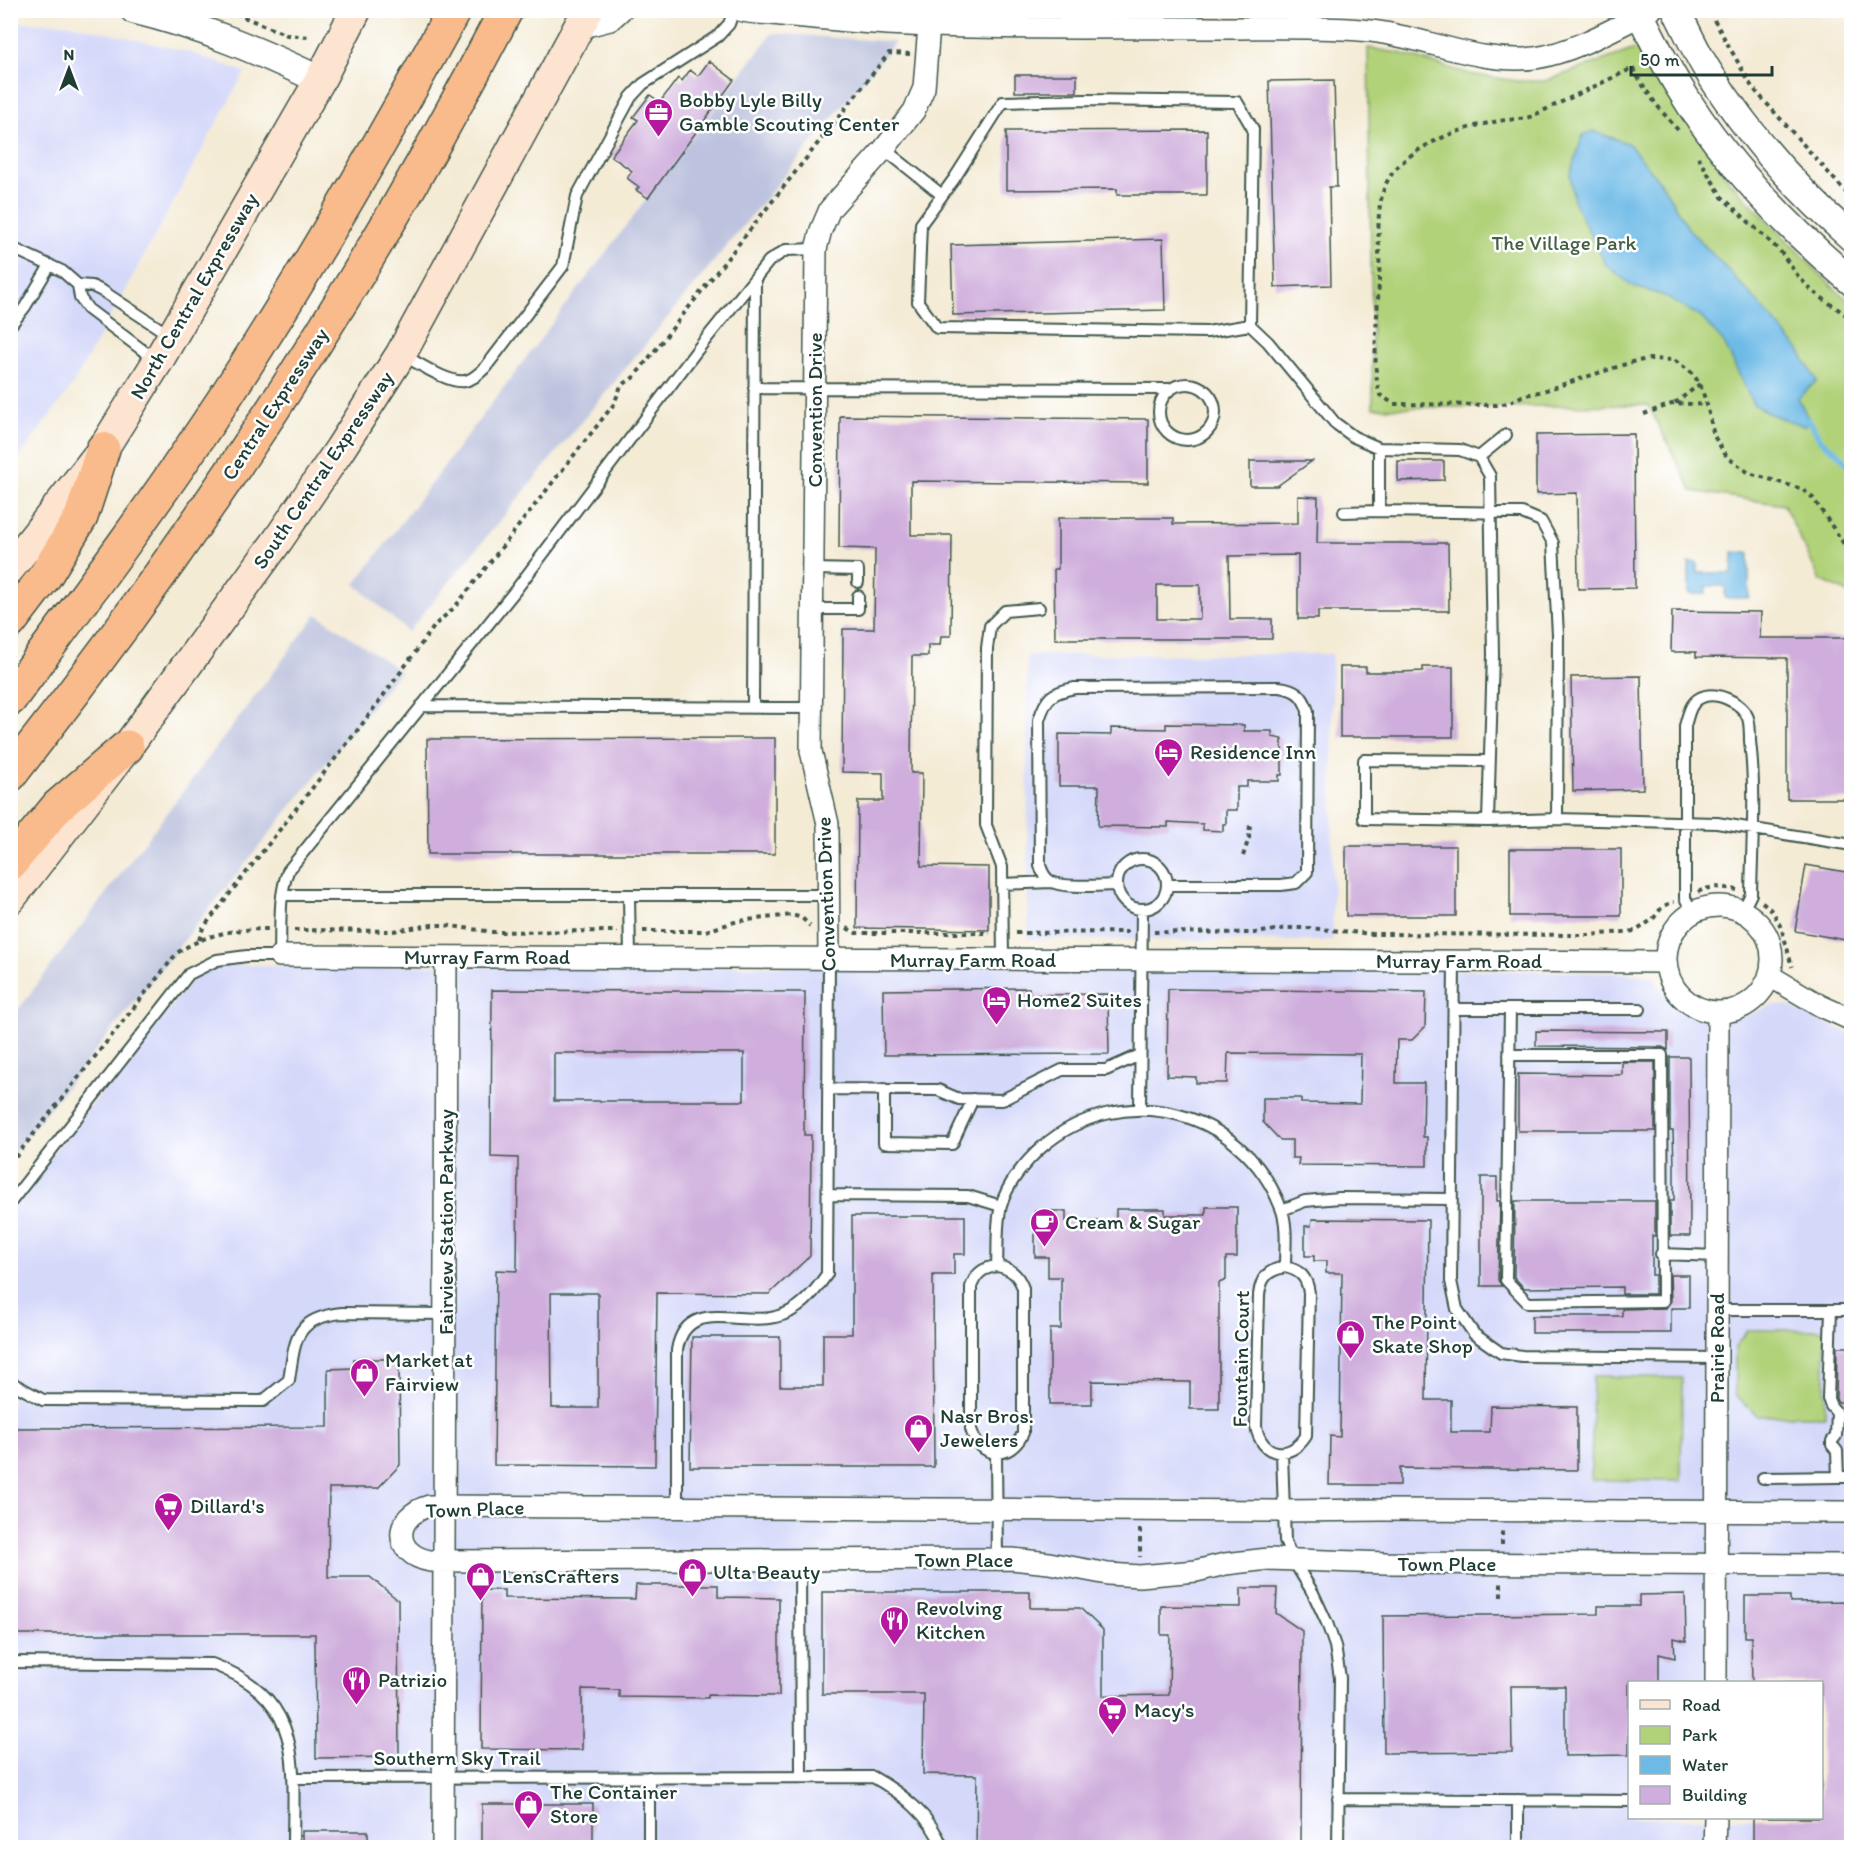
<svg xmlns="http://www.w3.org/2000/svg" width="1862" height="1858" font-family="Itim,sans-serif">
  <rect width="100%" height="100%" fill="#fff"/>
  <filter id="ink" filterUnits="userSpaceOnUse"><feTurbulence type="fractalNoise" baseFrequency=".0167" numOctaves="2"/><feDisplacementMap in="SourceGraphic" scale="12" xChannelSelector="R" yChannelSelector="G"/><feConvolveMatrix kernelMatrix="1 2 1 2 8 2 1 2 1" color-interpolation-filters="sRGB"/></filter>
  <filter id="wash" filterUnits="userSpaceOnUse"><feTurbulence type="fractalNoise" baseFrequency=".008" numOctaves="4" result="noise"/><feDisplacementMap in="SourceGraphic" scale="24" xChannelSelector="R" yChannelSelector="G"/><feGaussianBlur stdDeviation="1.35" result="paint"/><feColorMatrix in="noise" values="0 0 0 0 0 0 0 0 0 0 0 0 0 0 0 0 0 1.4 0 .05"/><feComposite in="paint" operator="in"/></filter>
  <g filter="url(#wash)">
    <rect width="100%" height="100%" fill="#f4ebd5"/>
    <path fill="#d4d8f9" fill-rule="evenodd" d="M11 22 66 23 189 52 245 72 72 386 11 468Z
      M1332 654 1333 941 1028 939 1027 655Z
      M204 965 1331 967 1626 973 1654 977 1667 998 1685 1012 1705 1019 1727 1020 1742 1017 1772 1005H1787L1851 1034V1847L11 1848V1205ZM1630 1682H1822V1818H1630Z"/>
    <path fill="#bdc3de" d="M772 33 895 42 408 632 355 584Z
      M317 614 400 671 11 1156V1019Z"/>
    <path fill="#b1d279" stroke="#688856" stroke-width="1.5" d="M1368 48 1399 53 1470 74 1517 81H1545L1638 48 1730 182 1836 290 1851 302V594L1820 580 1784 505 1692 491 1648 405 1373 408Z
      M1747 1330H1825V1416H1757L1735 1394V1347Z
      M1593 1376 1682 1378 1681 1481 1591 1480Z"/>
    <path fill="#6dbae7" stroke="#467c8e" stroke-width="1.5" d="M1593 131 1629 144 1663 186 1688 228 1756 300 1799 350 1817 381 1798 398 1809 420 1804 426 1770 414 1753 404 1724 343 1701 317 1662 295 1634 287 1606 265 1574 202 1570 174 1583 135Z
      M1733 552 1749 553V598H1725V586H1706V594H1689V563H1697L1698 573H1732Z"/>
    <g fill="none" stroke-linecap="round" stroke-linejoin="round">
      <path stroke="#6dbae7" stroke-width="6" d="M1809 420 1821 441 1837 452 1852 468"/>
    </g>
    <g id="blocks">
      <path fill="#cfaddc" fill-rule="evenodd" d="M709 61 734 80 648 198 636 190 639 187 627 178 632 171 611 156 638 120 633 117 650 95 660 102 678 78 682 81 690 70 698 76Z
        M1015 75H1077V92H1015Z
        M1334 80 1337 187H1329L1331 285 1275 287 1269 81Z
        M1207 130V195H1117V189L1006 190V131Z
        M1163 239 1165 310 953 315 951 245Z
        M840 416 1148 419V483L911 481V535H952L951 636H941L940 645H928V656H912L911 773H922L921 866 989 867V930L857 928 858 801H883V773L842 772 843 629H874L875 549 839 548Z
        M1634 434 1635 588 1578 589 1577 493 1536 494V435Z
        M1250 461H1312L1277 486H1250Z
        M1398 461H1444V480L1398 481Z
        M1298 496 1318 497 1317 543H1448L1449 611H1318V619H1298V555L1229 556 1230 619H1272V639H1055L1054 569H1058V518H1173V524L1298 523ZM1157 585H1200V619H1157Z
        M1672 611 1761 612 1760 638H1851V799H1787V658L1696 657V652H1671Z
        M1340 667H1366V672H1400L1423 671V667H1453V737H1340Z
        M1641 676 1643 789 1573 791 1571 677Z
        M1166 724 1244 725V731H1272V737L1282 739V775H1279V781H1247V787H1237V810H1226V824H1223V831L1203 830V824L1168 822V827L1098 826 1099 786H1059V734L1111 735V728L1166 729Z
        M775 738V854H428L427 739Z
        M1346 846H1456V916H1346Z
        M1510 849H1621V916H1510Z
        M1806 865 1851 873V941L1795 931Z
        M1029 988 1030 995 1108 994 1109 1054 884 1055 883 990Z
        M1168 989 1426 992 1425 1027 1412 1040H1397L1396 1083H1424L1423 1137H1427V1166L1298 1165 1299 1158H1292V1140H1280L1263 1122V1098H1301V1103L1360 1104 1361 1054 1228 1053 1227 1083H1196V1077L1167 1076Z
        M492 990 805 992 804 1135H811L810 1256 769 1294 657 1293 655 1466 494 1465 496 1270 517 1271 518 1158 491 1157ZM554 1053H744V1101H554ZM551 1293H598V1408H552Z
        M1536 1031 1668 1032V1050L1662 1047 1536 1046Z
        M1670 1057H1689L1690 1236H1670V1201H1674V1166L1673 1131H1670Z
        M1622 1062H1655V1131H1518V1074L1622 1075Z
        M1481 1177H1497V1201H1500L1498 1280 1502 1286H1481Z
        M1515 1201H1655V1236H1652V1275H1655V1294H1622V1287L1524 1288 1514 1277Z
        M1206 1207H1237V1257H1226V1280L1219 1283V1409H1190V1382L1092 1381V1404H1050V1329H1061V1277H1048V1257H1035V1211H1066V1221H1116V1209H1165V1215H1206Z
        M852 1216H965V1254H954V1275H933L934 1467H690L692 1337H780V1386H823V1334H852Z
        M1312 1219 1428 1220 1426 1400H1451V1432H1490L1491 1406 1577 1407V1470L1400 1468V1485H1329L1330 1436 1340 1437 1342 1273H1326V1261H1314V1256H1305V1226H1311Z
        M1670 1275H1689V1308H1671V1333H1532V1316H1622V1309L1666 1308 1671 1301Z
        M1837 1347H1851V1402H1838L1836 1398Z
        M354 1359H399L400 1465 378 1488H329L328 1577H370L398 1600 399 1757 316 1758 315 1634H10V1428L328 1427V1369L354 1368Z
        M636 1585H718V1597L779 1598V1696L708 1695V1698L619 1697V1690L582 1689V1750L481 1749 482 1590H504V1598L635 1599Z
        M1241 1588H1277L1276 1613 1302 1631 1301 1848H976L977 1775 923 1774 924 1694H822V1592H1030V1608H1080L1103 1630V1696L1169 1695 1170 1635H1161V1606L1241 1607Z
        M1685 1594 1686 1641 1674 1638 1675 1658 1659 1654V1683H1629V1755L1565 1756V1686H1511L1512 1752 1384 1753 1383 1616 1598 1614V1606H1639V1595Z
        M1745 1596H1790V1602L1851 1601V1848H1753V1818H1821V1683H1752L1751 1637H1745Z
        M482 1804H593V1848H482Z
        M302 1831H368V1848H302Z"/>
    </g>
  </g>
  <g filter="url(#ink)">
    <use href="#blocks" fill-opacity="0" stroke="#3f574c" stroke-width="1.5"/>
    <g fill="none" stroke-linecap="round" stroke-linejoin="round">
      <defs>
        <path id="service" d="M884 149 942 195
          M10 247 62 271 78 285 92 286 104 292 171 336
          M78 285 80 298 88 309 157 361
          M1250 325 1253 129 1237 102 1085 100 1003 102 954 179 921 224 918 302 937 328 1207 332 1250 325 1268 342 1335 423 1354 437 1379 448 1460 450 1479 457 1490 476 1493 655 1488 821 1557 819 1717 823 1852 845
          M10 326 25 307 50 265
          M403 355C418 363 449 384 465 381 473 380 479 373 485 368L563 266 577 196 631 97 643 84 718 36 729 24 734 10
          M1159 412a28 28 0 1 1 56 0a28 28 0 1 1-56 0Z
          M754 388 1170 389
          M1379 448V511L1522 513 1541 521 1553 543 1558 635 1557 819
          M1479 457 1506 435
          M1344 512 1379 511
          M814 569 858 570V582
          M813 609H858V596
          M421 706 812 708
          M753 708 755 279
          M1488 821 1364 819V760L1490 761
          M1117 884a25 25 0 1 1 50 0a25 25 0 1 1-50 0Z
          M1002 884 1051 882
          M1117 885C1101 885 1062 889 1050 881 1044 877 1042 872 1040 865L1039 720C1046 697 1052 692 1075 688L1279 687C1296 689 1303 695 1308 711L1307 872 1296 883 1281 885H1167
          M282 895H829
          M629 895 630 958
          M1693 913 1685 898V726C1688 716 1690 703 1700 698 1715 690 1742 702 1748 718 1750 724 1750 734 1750 741 1756 791 1752 844 1751 894L1742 912
          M1003 960 1002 867 986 825 987 648 990 626 1005 611 1039 608
          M1454 961 1451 1281 1457 1309 1474 1334 1501 1353 1522 1356 1717 1358
          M1454 1009H1640
          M1509 1055H1662L1663 1301 1528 1303 1506 1280 1510 1009
          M828 1089 938 1090 959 1099 1002 1100 1062 1070H1106L1140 1055
          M884 1089V1143L952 1144 973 1099
          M1140 1109 1142 909
          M828 1195 968 1196 1001 1206
          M10 1203 189 974 217 960 247 956H280C281 927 278 898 288 871L515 591 698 349 769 261 786 250 816 249
          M1282 1210 1305 1201 1340 1198 1452 1199
          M1661 1254 1717 1256
          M997 1266C998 1247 996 1225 1001 1206 1007 1184 1025 1162 1042 1147 1122 1078 1243 1109 1281 1208 1288 1225 1285 1248 1285 1267
          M997 1266C1012 1269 1018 1275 1023 1288V1433C1010 1462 979 1458 971 1429V1287C976 1273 983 1268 997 1266Z
          M1285 1267C1300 1270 1307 1277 1309 1293L1306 1436C1290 1461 1261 1457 1256 1426L1259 1295C1261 1277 1268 1270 1285 1267Z
          M1717 1310H1852
          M10 1382 43 1400 263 1401 289 1380C295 1339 295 1318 342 1313L445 1314
          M996 1453 997 1560
          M1282 1453 1285 1541 1293 1560 1313 1593 1327 1623 1335 1646 1340 1678 1338 1848
          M1838 1477H1852
          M1763 1478 1838 1477 1837 1451 1832 1445V1441L1836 1436 1837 1413 1831 1406 1828 1399 1831 1310
          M677 1507V1350C686 1297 739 1326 775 1317 799 1312 814 1293 827 1274L829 959
          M800 1560 801 1777
          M10 1662 212 1664C306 1699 293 1764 293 1848
          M293 1778 873 1777C903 1794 930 1815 943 1848
          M1338 1799 1630 1801
          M1518 1800V1848
          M649 1848V1777"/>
        <path id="minor" d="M739 10C754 14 766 13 781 15 816 18 851 22 887 24 998 30 1111 27 1222 28 1271 28 1322 26 1371 31 1426 37 1479 65 1535 58 1572 53 1617 27 1651 10
          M579 28 610 20 621 10
          M1666 959a53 53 0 1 1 106 0a53 53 0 1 1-106 0Z
          M280 956 1665 962
          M829 959 828 824 811 751 816 249 821 230 830 209 884 149 914 111 924 88 929 26
          M1770 976 1821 1006 1852 1020
          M1852 1512 1383 1510 1284 1511 429 1506C393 1516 392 1554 430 1561L1012 1559 1049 1563 1108 1574 1140 1576 1196 1571 1225 1564 1268 1559 1386 1563 1852 1565
          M1716 1682 1718 1013
          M443 1848 446 957
          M1714 1848 1715 1818"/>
        <path id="tertiary" d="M134 10C200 26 259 51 320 80
          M1638 10C1651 36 1664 63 1679 87 1724 162 1786 226 1852 282
          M1676 10C1687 31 1696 52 1708 71 1747 133 1797 190 1852 238"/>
        <path id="secondary" d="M10 568 103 449 158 361 320 80 356 10
          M10 899 127 747 278 540 340 449 401 354 588 10"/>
        <path id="motorway" d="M10 622 45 576 81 517 103 449
          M10 699C77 608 145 517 208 423 297 290 377 151 454 10
          M10 775C198 536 366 281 506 10
          M10 864 58 806 127 747"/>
      </defs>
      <use href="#service" stroke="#3f574c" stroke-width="14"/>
      <use href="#minor" stroke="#3f574c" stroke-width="24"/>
      <use href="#tertiary" stroke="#3f574c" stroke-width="30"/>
      <use href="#secondary" stroke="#3f574c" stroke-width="33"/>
      <use href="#motorway" stroke="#3f574c" stroke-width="36"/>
      <path stroke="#3f574c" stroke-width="4" stroke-dasharray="4.5 4.5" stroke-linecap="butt" d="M227 10 287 35 309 37
        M1714 20 1752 87 1852 199
        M1678 130C1660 110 1645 91 1633 68L1530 117C1518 120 1506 119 1494 122 1458 128 1396 151 1384 189 1374 217 1381 250 1379 280 1378 313 1371 365 1380 395L1394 404 1497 405 1508 403 1522 396 1543 391 1632 362 1649 359 1674 360 1692 373 1700 384 1707 405 1714 436 1727 457 1749 473 1802 489 1813 498 1852 556
        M1698 157 1722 197 1780 251 1798 276 1812 291 1852 319
        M1675 403 1700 384
        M1644 414 1675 403 1707 405
        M1243 856 1249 838 1250 824
        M1698 892C1711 885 1723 887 1737 890
        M1762 902C1782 915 1786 946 1792 967
        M847 928 856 933H990
        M294 930 393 931 432 925H444L493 932 618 931
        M643 931H706L738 921 792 915 802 918 810 926
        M1154 932 1255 933 1288 928H1309L1373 934 1589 935 1636 931 1653 919 1663 906 1674 902
        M1016 933 1128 932
        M199 940 203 928 363 723 436 624 455 607 614 404 621 386 634 377 889 53 910 54
        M10 1164 177 953C205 934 234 929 268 929
        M1140 1529V1557
        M1502 1545V1529
        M1501 1597V1583"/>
      <use href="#service" stroke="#fff" stroke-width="10"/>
      <use href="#minor" stroke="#fff" stroke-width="21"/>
      <use href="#tertiary" stroke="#fff" stroke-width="27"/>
      <use href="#secondary" stroke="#fde4d1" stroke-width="30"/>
      <use href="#motorway" stroke="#fabb8c" stroke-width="33"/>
    </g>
  </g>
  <defs>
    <symbol id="office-pin" viewBox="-11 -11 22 30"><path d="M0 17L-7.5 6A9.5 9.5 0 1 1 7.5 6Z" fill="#b5179e" stroke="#fff"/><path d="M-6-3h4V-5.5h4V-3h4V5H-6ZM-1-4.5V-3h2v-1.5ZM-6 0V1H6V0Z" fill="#fff"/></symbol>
    <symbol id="hotel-pin" viewBox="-11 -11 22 30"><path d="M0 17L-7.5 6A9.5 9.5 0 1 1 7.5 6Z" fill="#b5179e" stroke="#fff"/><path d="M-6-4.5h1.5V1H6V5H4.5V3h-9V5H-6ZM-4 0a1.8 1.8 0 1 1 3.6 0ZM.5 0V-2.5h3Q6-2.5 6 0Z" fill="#fff"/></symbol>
    <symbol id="cafe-pin" viewBox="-11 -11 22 30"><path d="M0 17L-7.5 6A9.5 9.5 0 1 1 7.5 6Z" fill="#b5179e" stroke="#fff"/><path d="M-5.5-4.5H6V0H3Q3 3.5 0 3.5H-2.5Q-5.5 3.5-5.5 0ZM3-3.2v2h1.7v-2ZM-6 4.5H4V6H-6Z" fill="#fff"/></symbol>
    <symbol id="shop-pin" viewBox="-11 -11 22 30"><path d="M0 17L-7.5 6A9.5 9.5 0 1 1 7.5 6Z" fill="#b5179e" stroke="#fff"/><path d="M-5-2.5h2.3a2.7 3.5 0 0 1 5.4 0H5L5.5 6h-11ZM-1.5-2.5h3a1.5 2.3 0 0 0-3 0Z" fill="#fff"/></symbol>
    <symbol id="supermarket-pin" viewBox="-11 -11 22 30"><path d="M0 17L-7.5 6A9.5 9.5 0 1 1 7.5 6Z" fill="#b5179e" stroke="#fff"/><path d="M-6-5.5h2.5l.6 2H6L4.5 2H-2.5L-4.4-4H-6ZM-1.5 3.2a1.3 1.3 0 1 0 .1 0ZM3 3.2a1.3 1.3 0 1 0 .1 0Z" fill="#fff"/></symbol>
    <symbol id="restaurant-pin" viewBox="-11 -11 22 30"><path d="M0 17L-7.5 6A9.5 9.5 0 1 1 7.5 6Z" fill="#b5179e" stroke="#fff"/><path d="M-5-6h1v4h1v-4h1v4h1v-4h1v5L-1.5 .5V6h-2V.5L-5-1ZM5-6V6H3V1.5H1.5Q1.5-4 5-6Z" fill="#fff"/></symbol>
  </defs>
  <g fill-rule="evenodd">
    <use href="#office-pin" x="642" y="96" width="33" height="45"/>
    <use href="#hotel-pin" x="1152" y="736" width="33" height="45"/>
    <use href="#hotel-pin" x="980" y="984" width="33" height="45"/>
    <use href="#cafe-pin" x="1028" y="1206" width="33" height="45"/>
    <use href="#shop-pin" x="1334" y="1318" width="33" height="45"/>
    <use href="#shop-pin" x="348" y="1356" width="33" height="45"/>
    <use href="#shop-pin" x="902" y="1412" width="33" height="45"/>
    <use href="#supermarket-pin" x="152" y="1490" width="33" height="45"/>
    <use href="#shop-pin" x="676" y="1556" width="33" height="45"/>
    <use href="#shop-pin" x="464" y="1560" width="33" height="45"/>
    <use href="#restaurant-pin" x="878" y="1604" width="33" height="45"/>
    <use href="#restaurant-pin" x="340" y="1664" width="33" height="45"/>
    <use href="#supermarket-pin" x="1096" y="1694" width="33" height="45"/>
    <use href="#shop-pin" x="512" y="1788" width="33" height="45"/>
  </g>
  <g text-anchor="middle" stroke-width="5" stroke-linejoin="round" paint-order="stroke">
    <g font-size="21" fill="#1f3d34" stroke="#fff" text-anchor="start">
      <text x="679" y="107">Bobby Lyle Billy<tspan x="679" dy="24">Gamble Scouting Center</tspan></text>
      <text x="1190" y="759">Residence Inn</text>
      <text x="1017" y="1007">Home2 Suites</text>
      <text x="1065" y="1229">Cream &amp; Sugar</text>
      <text x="1372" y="1329">The Point<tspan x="1372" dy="24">Skate Shop</tspan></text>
      <text x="385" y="1367">Market at<tspan x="385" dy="24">Fairview</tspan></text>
      <text x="940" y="1423">Nasr Bros.<tspan x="940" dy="24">Jewelers</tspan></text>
      <text x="190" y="1513">Dillard's</text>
      <text x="713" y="1579">Ulta Beauty</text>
      <text x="502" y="1583">LensCrafters</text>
      <text x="916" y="1615">Revolving<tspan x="916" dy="24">Kitchen</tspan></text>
      <text x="378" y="1687">Patrizio</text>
      <text x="1134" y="1717">Macy's</text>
      <text x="550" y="1799">The Container<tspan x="550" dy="24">Store</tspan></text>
    </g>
    <g font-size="21" fill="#446245" stroke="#fff">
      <text x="1564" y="250">The Village Park</text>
    </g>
    <g font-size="21" fill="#1f3d34" stroke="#fff">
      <text transform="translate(194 296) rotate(-60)" y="7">North Central Expressway</text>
      <text transform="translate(275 404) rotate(-57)" y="7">Central Expressway</text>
      <text transform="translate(815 410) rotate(-90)" y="7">Convention Drive</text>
      <text transform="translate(323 470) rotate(-56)" y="7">South Central Expressway</text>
      <text transform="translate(826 894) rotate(-92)" y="7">Convention Drive</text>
      <text x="487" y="964">Murray Farm Road</text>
      <text x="973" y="967">Murray Farm Road</text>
      <text x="1459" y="968">Murray Farm Road</text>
      <text transform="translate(446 1222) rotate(-90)" y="7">Fairview Station Parkway</text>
      <text transform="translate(1717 1348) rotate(-90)" y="7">Prairie Road</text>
      <text transform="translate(1241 1359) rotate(-89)" y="7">Fountain Court</text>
      <text transform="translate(475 1509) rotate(-2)" y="7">Town Place</text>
      <text x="964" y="1567">Town Place</text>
      <text x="1447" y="1571">Town Place</text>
      <text x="457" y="1765">Southern Sky Trail</text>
    </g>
  </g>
  <rect width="1862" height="1858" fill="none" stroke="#fff" stroke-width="36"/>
  <rect x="1628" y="1681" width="195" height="138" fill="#ffffff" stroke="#a5b1ae" stroke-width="1.5"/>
  <rect x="1640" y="1700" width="30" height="9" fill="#fde4d1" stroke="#a5b1ae" stroke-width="1.5"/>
  <text x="1682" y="1711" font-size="18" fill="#1f3d34">Road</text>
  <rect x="1640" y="1726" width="30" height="18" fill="#b1d279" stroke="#a5b1ae" stroke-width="1.5"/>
  <text x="1682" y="1741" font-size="18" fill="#1f3d34">Park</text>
  <rect x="1640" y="1756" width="30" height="18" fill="#6dbae7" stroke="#a5b1ae" stroke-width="1.5"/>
  <text x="1682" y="1771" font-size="18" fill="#1f3d34">Water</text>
  <rect x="1640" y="1786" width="30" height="18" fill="#cfaddc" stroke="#a5b1ae" stroke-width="1.5"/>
  <text x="1682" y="1801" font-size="18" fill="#1f3d34">Building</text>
  <g transform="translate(69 69)" stroke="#ffffff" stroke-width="4.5" paint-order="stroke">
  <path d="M0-4.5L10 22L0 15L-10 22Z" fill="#1f3d34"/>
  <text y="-9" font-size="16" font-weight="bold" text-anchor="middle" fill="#1f3d34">N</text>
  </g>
  <path d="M1631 66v9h141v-9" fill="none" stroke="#1f3d34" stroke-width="3"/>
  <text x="1640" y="66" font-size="18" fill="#1f3d34" stroke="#ffffff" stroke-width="4.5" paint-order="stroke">50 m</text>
</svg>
